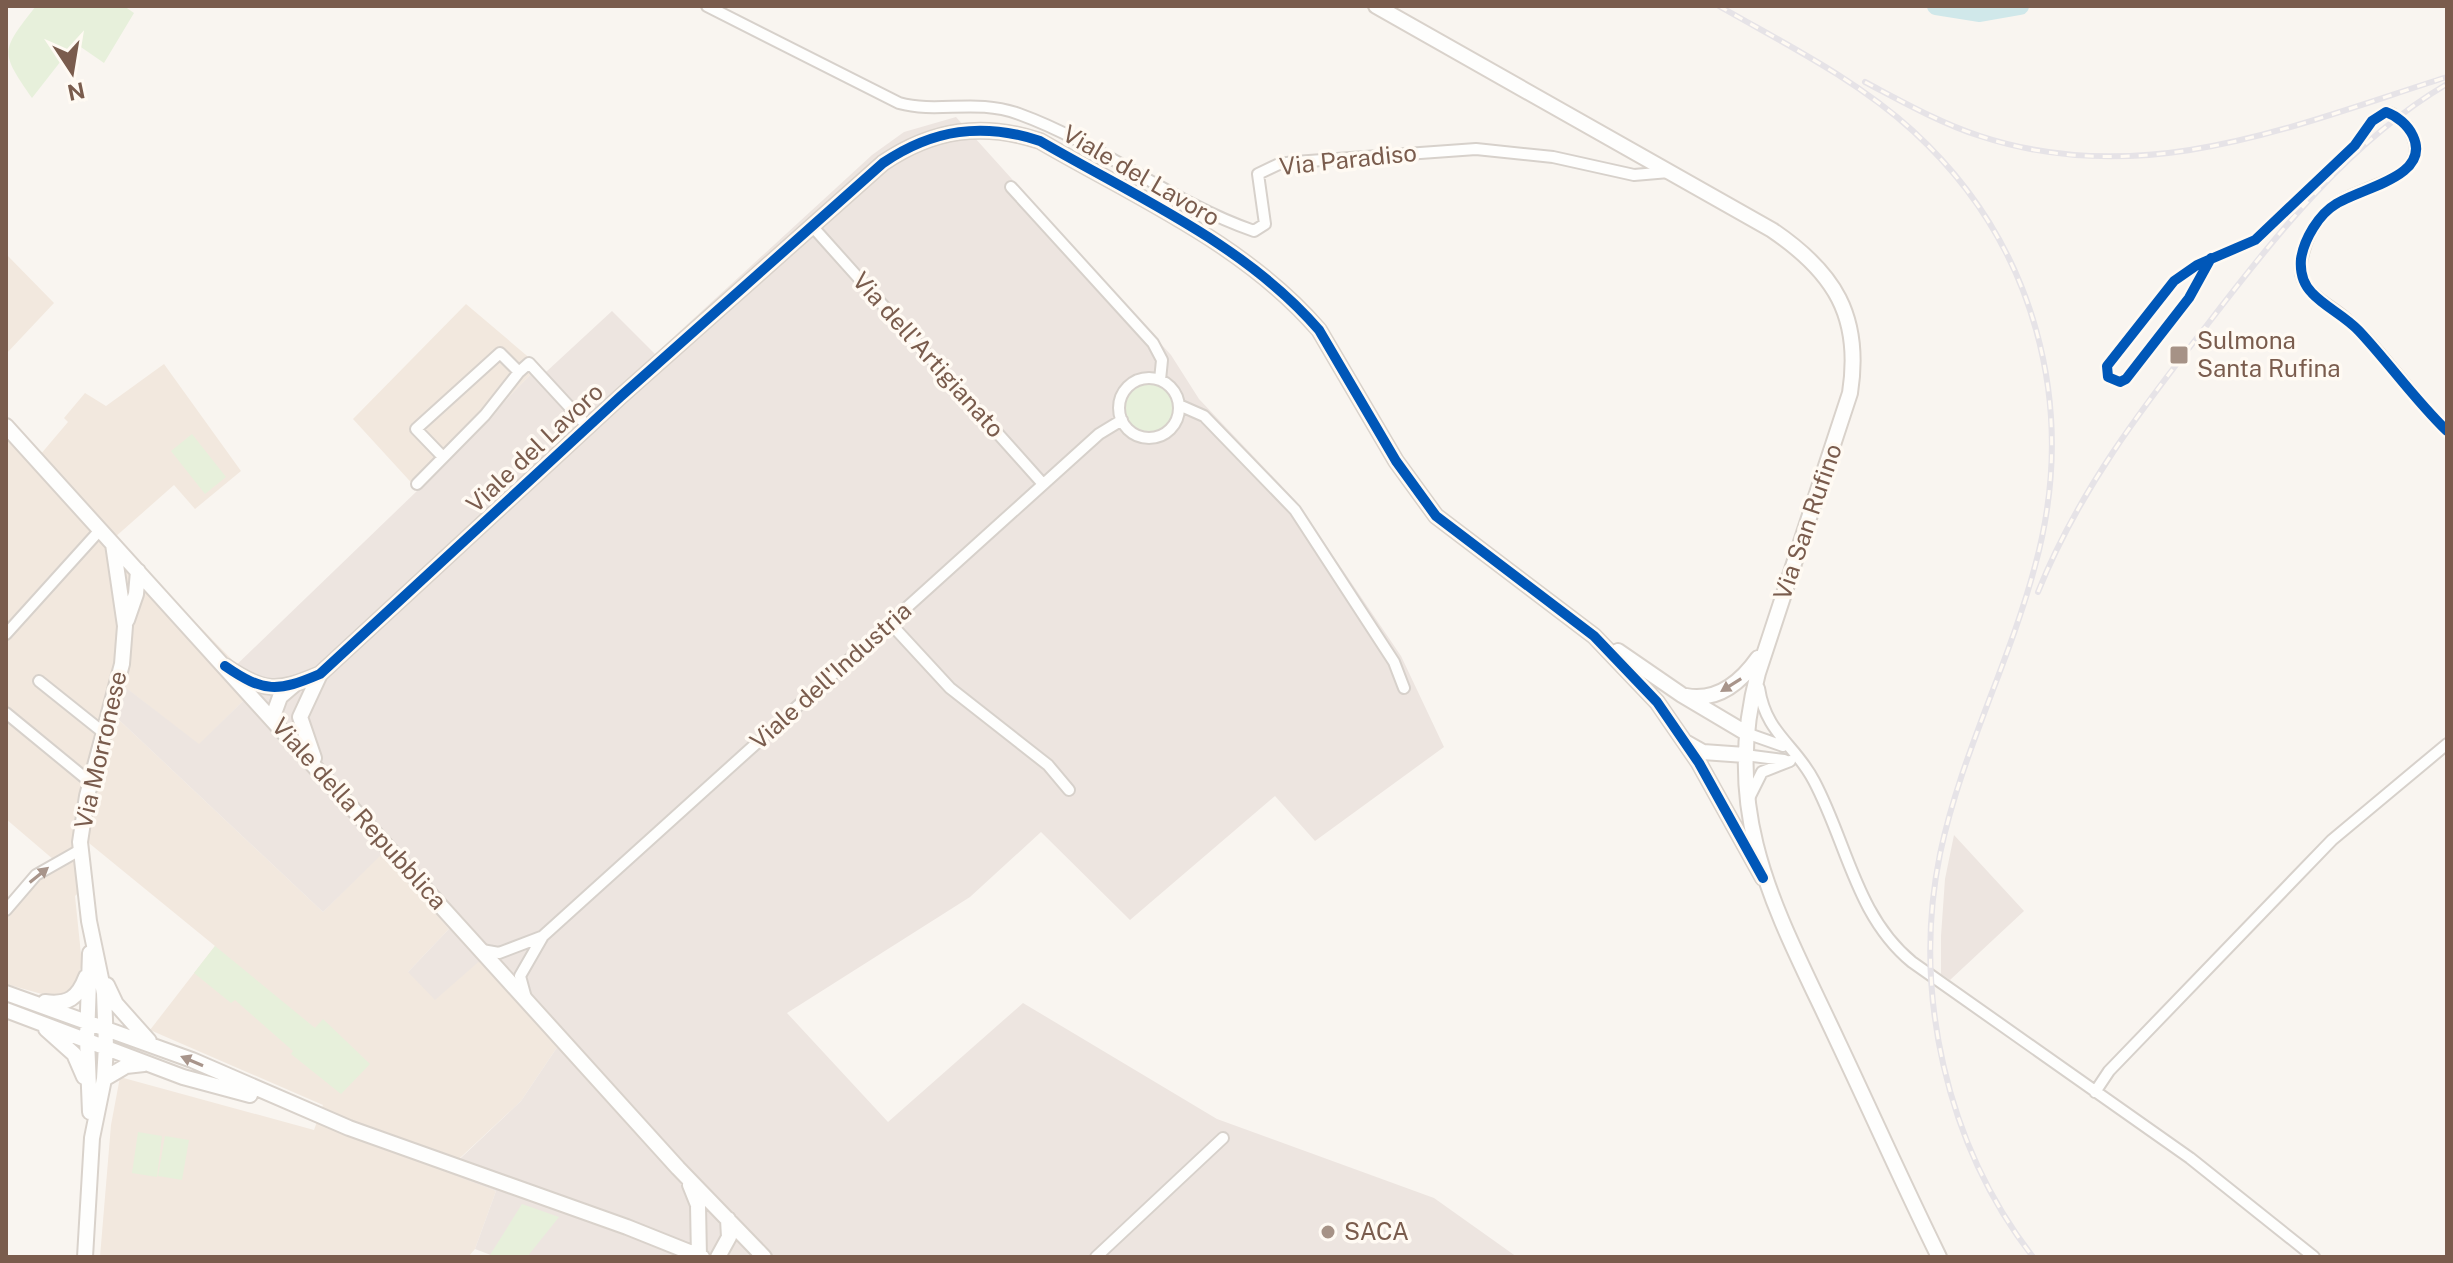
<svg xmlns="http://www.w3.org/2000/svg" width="2453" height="1263" font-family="'Public Sans',sans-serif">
  <rect width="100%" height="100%" fill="#f9f5f0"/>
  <path fill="#f2e8de" d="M6 254 54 303 6 354Z
    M466 304 539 366 418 490 353 419Z
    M164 364 241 471 195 509 174 485 114 538 237 665 226 675 245 699 199 745 126 688 117 718 323 912 383 851 449 929 408 972 483 957 560 1043 521 1101 446 1171 496 1191 475 1249 468 1257H100L111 1125 120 1077 314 1130 323 1105 150 1030 215 946 84 839 87 885 75 896 82 964 75 985 67 992 49 996 6 984V906L54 860 6 819V419L40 455 68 422 64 418 85 393 106 406Z"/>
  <path fill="#ede5e0" d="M956 117 1171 355 1199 399 1296 501 1401 656 1444 747 1315 841 1275 796 1130 920 1041 832 970 897 787 1013 888 1122 1023 1003 1217 1119 1434 1198 1517 1257H496L475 1249 496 1191 446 1172 521 1101 560 1043 483 958 435 1000 408 972 449 929 384 852 323 912 117 718 125 687 199 744 244 700 226 675 418 490 539 366 546 372 612 311 655 354 872 155 904 132Z
    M1954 835 2024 911 1950 980 1941 974V936L1945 879Z"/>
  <path fill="#e7f0db" d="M36 6H124L134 13 104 63 75 43 32 98C0 51 0 52 36 6Z
    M1125 408a24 24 0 1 1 48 0a24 24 0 1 1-48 0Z
    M192 434 226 477 205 494 171 451Z
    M215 946 315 1028 323 1019 370 1064 341 1094 291 1054 293 1051 235 1000 231 1003 194 973Z
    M138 1132 162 1136 157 1177 132 1173Z
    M165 1136 189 1140 182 1180 158 1176Z
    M522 1204 559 1217 527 1257 490 1255Z"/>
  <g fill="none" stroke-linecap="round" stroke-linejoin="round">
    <path stroke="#d0e8ea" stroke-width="18" d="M1936 6 1980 13 2020 6"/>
    <defs>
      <path id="street" d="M707 6 899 103C939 114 975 98 1019 114 1102 144 1170 202 1254 231L1265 224 1258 174 1279 164 1295 162 1476 149 1553 157 1634 175 1669 172
        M2407 126C2442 178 2362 184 2334 205 2320 215 2308 234 2304 250 2301 259 2299 271 2303 280 2311 297 2331 306 2344 317 2383 350 2410 396 2447 431
        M1011 187 1153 343 1162 360 1160 380
        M812 226 1043 484
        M2211 258 2189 298 2126 379 2120 382 2108 377 2107 366 2174 281 2197 265 2255 240 2355 145 2372 121 2386 112 2392 114
        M1119 408a30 30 0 1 1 60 0a30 30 0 1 1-60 0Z
        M1179 405 1204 416 1295 510 1394 662 1404 688
        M443 457 416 429 500 353 519 372 529 363 588 427
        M417 484 485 415 519 372
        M890 623 950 688 1048 765 1069 790
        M6 634 100 530
        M39 681 104 733
        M1759 688C1766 734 1795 744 1814 781 1847 843 1856 916 1912 962L2190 1158 2314 1257
        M6 713 90 782
        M1746 733 1783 746
        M1745 755 1784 760
        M1750 796 1762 772 1790 761
        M6 910 36 875 80 850
        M482 950 499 953 541 937
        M526 998 520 976 543 936 1099 434 1122 420
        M2095 1092 2109 1071 2332 840 2447 744
        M1096 1257 1223 1138"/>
      <path id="secondary" d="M1376 6 1772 230C1834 272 1862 316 1850 393L1758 673C1719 819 1779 915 1838 1042 1872 1114 1904 1186 1939 1257
        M6 426 678 1168 764 1257
        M127 620 136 594 138 571
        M1618 651 1682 695 1746 733
        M225 666C264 693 278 692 320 674L620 397 883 163C933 129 983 122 1040 141 1136 197 1245 244 1319 330L1396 461 1436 516 1594 636 1657 702 1699 763 1763 878
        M1686 696C1718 702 1741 682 1758 658
        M272 719 280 697 294 685
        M1687 743 1703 752 1745 755
        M314 758 300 717 320 674
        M107 985 116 1004 149 1041
        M6 993 192 1060 349 1128 627 1227 702 1257
        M45 1002C68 1005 78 998 86 977
        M6 1010 183 1077 250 1095
        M46 1029 74 1054 84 1077
        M104 1079 126 1066 144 1064
        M90 1112 87 1039 90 953
        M690 1185 698 1205 699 1257
        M85 1257 92 1138 104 1079 106 1046 104 993 89 921 80 842 87 796 122 664 125 626 113 544
        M718 1257 729 1237 728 1219"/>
    </defs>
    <use href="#street" stroke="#d7d1cb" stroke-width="14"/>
    <use href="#secondary" stroke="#d9d2cb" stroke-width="18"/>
    <use href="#street" stroke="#fefefd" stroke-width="10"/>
    <use href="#secondary" stroke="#fefefd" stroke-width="14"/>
    <defs>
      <path id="rail" d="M1719 6C1785 44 1856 79 1913 131 2035 243 2079 406 2035 566 2009 664 1961 754 1940 854 1912 991 1946 1145 2033 1257
        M1865 82C1903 102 1940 123 1980 136 2144 190 2292 126 2447 77
        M2038 592C2078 492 2141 409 2207 325 2274 237 2350 141 2447 84"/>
    </defs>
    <use href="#rail" stroke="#e6e3e7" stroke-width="6"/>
    <use href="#rail" stroke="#fffaf3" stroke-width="3" stroke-dasharray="9" stroke-linecap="butt"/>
    <defs>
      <path id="cycleway" d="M2211 258 2189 298 2126 379 2120 382 2108 377 2107 366 2174 281 2197 265 2255 240 2355 145 2372 121 2386 112C2397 116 2408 125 2413 136 2432 177 2360 188 2336 204 2319 214 2304 239 2301 259 2300 271 2303 284 2312 293 2325 307 2345 316 2359 331 2389 363 2415 400 2447 431
        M225 666C264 693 278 692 320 674L620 397 883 163C933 129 983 122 1040 141 1136 197 1245 244 1319 330L1396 461 1436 516 1594 636 1657 702 1699 763 1763 878"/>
    </defs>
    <use href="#cycleway" stroke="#fffaf3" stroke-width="15"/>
    <use href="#cycleway" stroke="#0057b8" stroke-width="10"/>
  </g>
  <defs><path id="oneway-solid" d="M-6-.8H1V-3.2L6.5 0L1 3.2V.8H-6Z" transform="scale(2)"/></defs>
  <g fill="#a8958b">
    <use href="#oneway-solid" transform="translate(1731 685) rotate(148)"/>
    <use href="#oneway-solid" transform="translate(39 875) rotate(-39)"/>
    <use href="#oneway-solid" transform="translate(192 1061) rotate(-157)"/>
  </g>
  <g fill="#a69286" stroke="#fffaf3" stroke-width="3">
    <rect x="2169" y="345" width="20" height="20" rx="4"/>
    <circle cx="1328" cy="1232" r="8"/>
  </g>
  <g text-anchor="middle" stroke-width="7" stroke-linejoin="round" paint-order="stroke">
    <g font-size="24" fill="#7a5c4d" stroke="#fffaf3">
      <text transform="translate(1348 160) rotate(-6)" y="8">Via Paradiso</text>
      <text transform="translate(1141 176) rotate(30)" y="8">Viale del Lavoro</text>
      <text transform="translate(928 355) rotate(48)" y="8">Via dell'Artigianato</text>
      <text transform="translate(535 448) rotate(-43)" y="8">Viale del Lavoro</text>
      <text transform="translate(1808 522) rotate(-71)" y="8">Via San Rufino</text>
      <text transform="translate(831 676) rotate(-42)" y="8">Viale dell'Industria</text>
      <text transform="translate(101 750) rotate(-77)" y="8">Via Morronese</text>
      <text transform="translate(359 814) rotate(48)" y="8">Viale della Repubblica</text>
    </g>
    <g font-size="24" fill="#7a5c4d" stroke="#fffaf3" text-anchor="start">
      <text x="2197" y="349">Sulmona<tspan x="2197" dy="28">Santa Rufina</tspan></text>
      <text x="1344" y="1240">SACA</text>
    </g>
  </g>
  <rect width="2453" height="1263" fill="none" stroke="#7a5c4d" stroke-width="16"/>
  <g transform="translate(72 72) rotate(168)" stroke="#fffaf3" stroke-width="6" paint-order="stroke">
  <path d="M0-6L14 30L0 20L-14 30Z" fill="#7a5c4d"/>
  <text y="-12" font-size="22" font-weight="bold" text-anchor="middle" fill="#7a5c4d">N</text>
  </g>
</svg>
